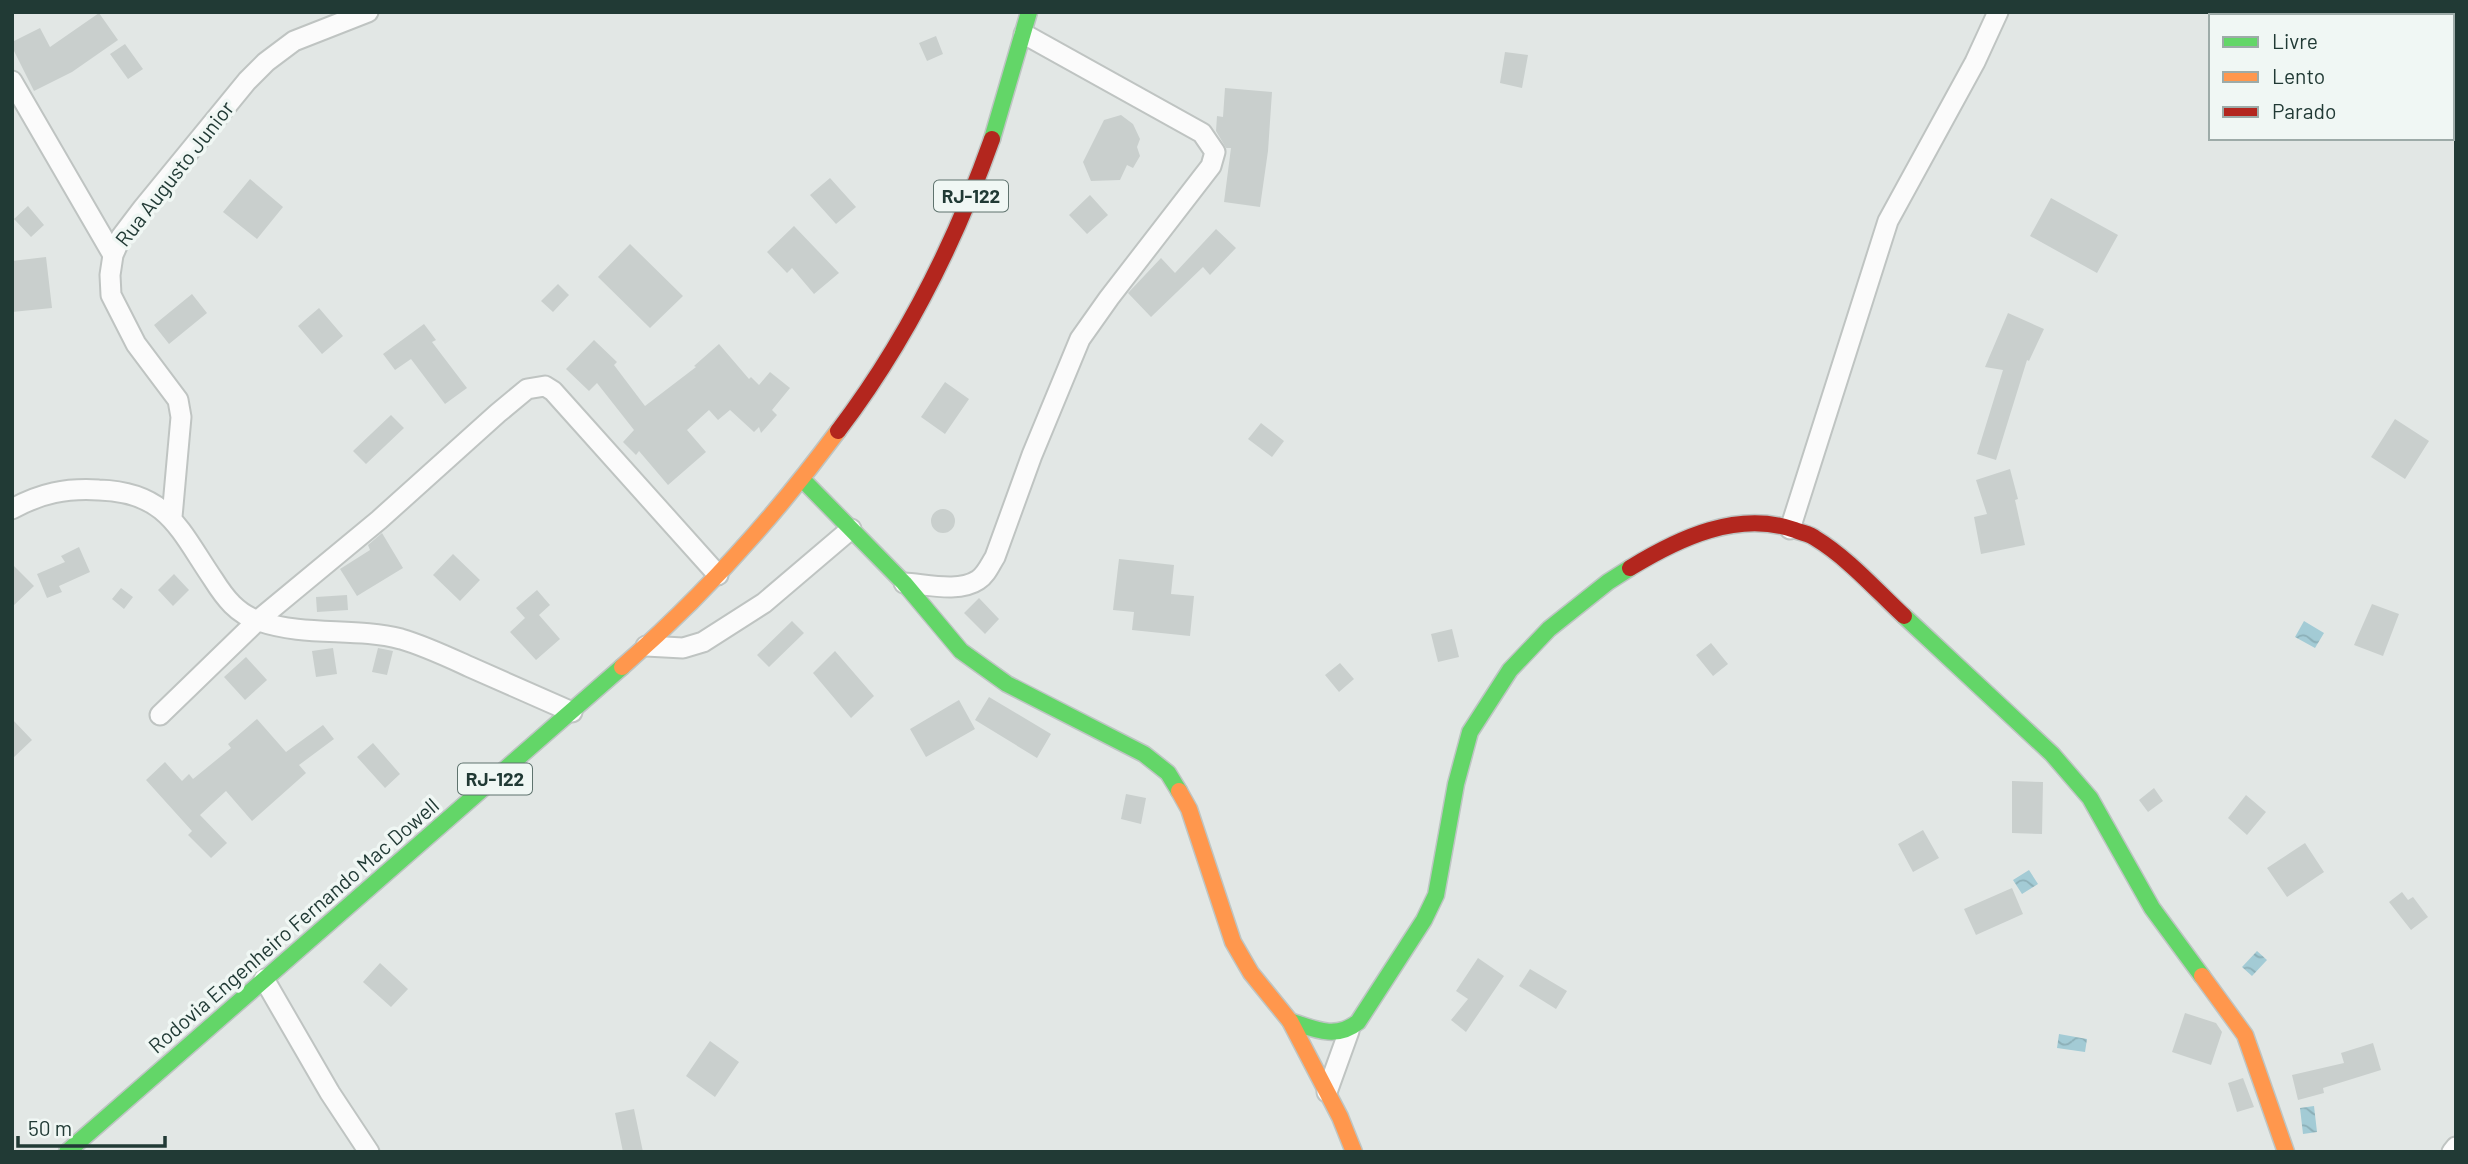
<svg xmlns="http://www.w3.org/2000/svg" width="2468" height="1164" font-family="Barlow,sans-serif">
  <defs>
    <pattern id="water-waves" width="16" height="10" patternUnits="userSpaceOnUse" patternTransform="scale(1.75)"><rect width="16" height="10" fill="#a3cbd5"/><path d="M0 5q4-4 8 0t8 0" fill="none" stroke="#8cafb7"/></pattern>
  </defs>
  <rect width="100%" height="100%" fill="#e2e7e5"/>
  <path fill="url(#water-waves)" d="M2304 621 2324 633 2315 648 2295 637Z
    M2029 870 2038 884 2022 894 2013 880Z
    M2257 951 2267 960 2252 976 2242 967Z
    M2059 1034 2087 1039 2085 1052 2057 1048Z
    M2314 1106 2317 1132 2303 1134 2300 1108Z"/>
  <path fill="#c9cfcd" d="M99 13 118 40 72 72 34 91 12 47V42L40 28 50 47Z
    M936 36 943 54 927 61 919 43Z
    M125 44 143 69 128 79 110 54Z
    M1505 52 1528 55 1522 88 1500 83Z
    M1225 88 1272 92 1268 151 1260 207 1224 202 1231 148H1226L1216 131 1217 116 1223 117Z
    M1121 115 1133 124 1140 139 1137 147 1140 156 1133 168 1127 165 1120 180 1091 181 1083 162 1104 120Z
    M830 178 856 207 836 224 810 195Z
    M250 179 283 207 257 239 223 212Z
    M1090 195 1108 215 1087 234 1069 215Z
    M2051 198 2118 235 2097 273 2030 236Z
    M28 206 44 225 31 237 14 219Z
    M794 226 839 273 814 294 792 268 787 273 767 252Z
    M1216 229 1236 248 1210 275 1203 267 1151 317 1128 293 1161 258 1175 273Z
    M630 244 683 296 650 328 598 277Z
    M46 257 52 308 12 312V261Z
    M558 284 569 295 553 312 541 301Z
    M192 294 207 313 169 344 154 325Z
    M319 308 343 336 322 354 298 326Z
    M2008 313 2044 329 2029 361 2027 360 1996 460 1977 454 2003 370 1985 367Z
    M424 324 436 340 432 342 467 388 445 404 411 359 395 370 383 354Z
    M594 340 617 362 614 365 645 406 696 367 694 366 719 344 749 379 751 377 759 385 770 372 790 388 772 410 777 415 761 433 759 427 754 432 730 410 718 420 709 410 687 430 706 452 668 485 639 451 636 455 623 442 634 430 597 383 589 391 566 369Z
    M945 382 969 399 945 434 921 417Z
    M391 415 404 428 366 464 353 451Z
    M2395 419 2429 441 2405 479 2371 457Z
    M1261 423 1284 441 1272 457 1248 439Z
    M2010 469 2018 499 2015 500 2025 545 1981 554 1974 517 1987 514 1976 480Z
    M931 521a12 12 0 1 1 24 0a12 12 0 1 1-24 0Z
    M382 533 403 568 357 596 340 569 370 550 368 545Z
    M79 547 90 572 59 586 62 592 47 598 37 574 65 562 61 556Z
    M453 554 480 580 460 601 433 575Z
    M1119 559 1174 565 1171 594 1194 596 1190 636 1132 630 1134 612 1113 610Z
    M12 564 34 586 12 607Z
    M174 574 189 590 173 606 158 590Z
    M121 588 133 597 124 609 112 599Z
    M537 590 550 605 539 615 560 639 536 660 510 632 525 618 516 608Z
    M347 595 348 610 317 612 316 597Z
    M979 598 999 619 985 634 964 613Z
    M2372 604 2399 614 2383 656 2354 645Z
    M792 621 804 633 769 667 757 655Z
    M1452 629 1459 657 1438 662 1431 634Z
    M1711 643 1728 664 1713 676 1696 655Z
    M333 648 337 674 316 677 312 651Z
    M378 648 393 651 387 675 372 672Z
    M835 651 874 696 851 718 813 673Z
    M246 657 267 680 245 700 224 677Z
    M1340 663 1354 679 1339 692 1325 675Z
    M989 697 1051 734 1037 758 975 720Z
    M959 700 975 729 926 757 910 729Z
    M12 719 32 740 12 759Z
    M257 719 286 752 323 725 334 739 299 765 306 773 252 821 226 791 200 815 227 843 211 858 188 835 192 831 146 780 165 762 182 781 189 774 193 779 231 748 228 744Z
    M373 743 400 774 385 788 357 757Z
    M2012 781 2043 782 2042 834 2012 833Z
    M2154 788 2163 801 2148 812 2139 800Z
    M1126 794 1146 798 1141 824 1121 819Z
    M2246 795 2266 812 2247 835 2228 818Z
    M1923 830 1939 858 1913 872 1898 844Z
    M2305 843 2324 872 2287 897 2267 868Z
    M2012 888 2023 914 1976 935 1964 909Z
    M2402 892 2408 900 2413 897 2428 917 2411 930 2389 902Z
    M1478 958 1504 976 1466 1032 1451 1020 1468 999 1456 991Z
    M380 963 408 989 391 1007 363 982Z
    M1530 969 1567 991 1556 1009 1519 986Z
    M2185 1013 2216 1023 2222 1032 2211 1065 2172 1052Z
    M710 1041 739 1062 715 1097 686 1076Z
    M2373 1043 2381 1070 2323 1088 2324 1093 2298 1100 2292 1075 2344 1063 2341 1053Z
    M2243 1078 2254 1107 2237 1112 2228 1083Z
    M634 1109 643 1152H623L615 1113Z"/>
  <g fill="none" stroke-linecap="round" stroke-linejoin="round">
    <defs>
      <path id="street" d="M12 81 113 255
        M12 509C41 493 66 488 99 490 167 492 179 529 213 579 225 598 237 614 259 621 305 637 355 627 401 639 425 646 448 657 470 667 504 682 538 697 572 712
        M172 517 181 417 178 400 136 344 111 295 110 275 113 255 121 237 143 208 247 81 266 62 294 41 368 12
        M1790 529 1888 221 1975 62 1998 12
        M904 583C925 584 959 593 978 580 986 575 990 565 995 557L1032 455 1080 339 1109 298 1211 166 1215 152 1202 133 1024 34
        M646 646 683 648 703 642 764 603 851 529
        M160 715 257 621 379 520 498 413 527 389 545 386 553 391 718 575
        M264 979 330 1093 369 1152
        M1327 1092 1349 1031
        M2452 1152 2456 1147"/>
      <path id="fast" d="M992 139 1029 12
        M802 479 904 583 961 651 1007 684 1144 754 1168 773 1179 791
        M1904 616 2052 754 2090 798 2152 908 2202 976
        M1290 1021C1314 1029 1336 1040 1358 1022L1424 920 1436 895 1456 784 1470 732 1510 670 1549 629 1608 582 1630 568
        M67 1152 622 667"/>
      <path id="slow" d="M622 667C702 597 775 516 838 431
        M1179 791 1189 809 1233 942 1251 973 1290 1021 1340 1117 1354 1152
        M2202 976 2245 1035 2286 1152"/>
      <path id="jam" d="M838 431C905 343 955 243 992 139
        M1630 568C1679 538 1738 510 1795 530 1802 533 1810 534 1815 538 1848 558 1876 590 1904 616"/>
    </defs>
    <use href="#street" stroke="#bfc4c2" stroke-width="23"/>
    <use href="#fast" stroke="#bec5c3" stroke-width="19"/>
    <use href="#slow" stroke="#bec5c3" stroke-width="19"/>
    <use href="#jam" stroke="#bec5c3" stroke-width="19"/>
    <use href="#street" stroke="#fbfbfb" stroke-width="19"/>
    <use href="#fast" stroke="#63d668" stroke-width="16"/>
    <use href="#slow" stroke="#ff974d" stroke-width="16"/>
    <use href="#jam" stroke="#b3261e" stroke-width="16"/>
  </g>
  <g text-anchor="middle" stroke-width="7" stroke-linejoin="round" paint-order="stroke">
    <g fill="#f0f7f4" stroke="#5f736e" stroke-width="2">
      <rect x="934" y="180.5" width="74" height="31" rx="5"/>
      <rect x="458" y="763.5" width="74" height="31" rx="5"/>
    </g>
    <g font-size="19" font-weight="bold" fill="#213a35">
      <text x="971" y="203">RJ-122</text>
      <text x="495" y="786">RJ-122</text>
    </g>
    <g font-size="21" fill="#213a35" stroke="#f0f7f4">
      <text transform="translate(175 174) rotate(-52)" y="7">Rua Augusto Junior</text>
      <text transform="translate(294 926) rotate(-41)" y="7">Rodovia Engenheiro Fernando Mac Dowell</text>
    </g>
  </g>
  <rect width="2468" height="1164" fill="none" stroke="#213a35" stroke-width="28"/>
  <rect x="2209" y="14" width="245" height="126" fill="#f0f7f4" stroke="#9daba8" stroke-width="2"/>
  <rect x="2223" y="37" width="35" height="10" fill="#63d668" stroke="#9daba8" stroke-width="2"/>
  <text x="2272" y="49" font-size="21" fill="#213a35">Livre</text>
  <rect x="2223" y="72" width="35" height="10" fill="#ff974d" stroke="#9daba8" stroke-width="2"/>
  <text x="2272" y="84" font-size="21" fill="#213a35">Lento</text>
  <rect x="2223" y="107" width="35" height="10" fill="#b3261e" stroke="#9daba8" stroke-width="2"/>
  <text x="2272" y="119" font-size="21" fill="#213a35">Parado</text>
  <path d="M18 1136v10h147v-10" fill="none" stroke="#213a35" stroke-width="3.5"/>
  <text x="28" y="1136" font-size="21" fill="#213a35" stroke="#f0f7f4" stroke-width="5" paint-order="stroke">50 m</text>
</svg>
